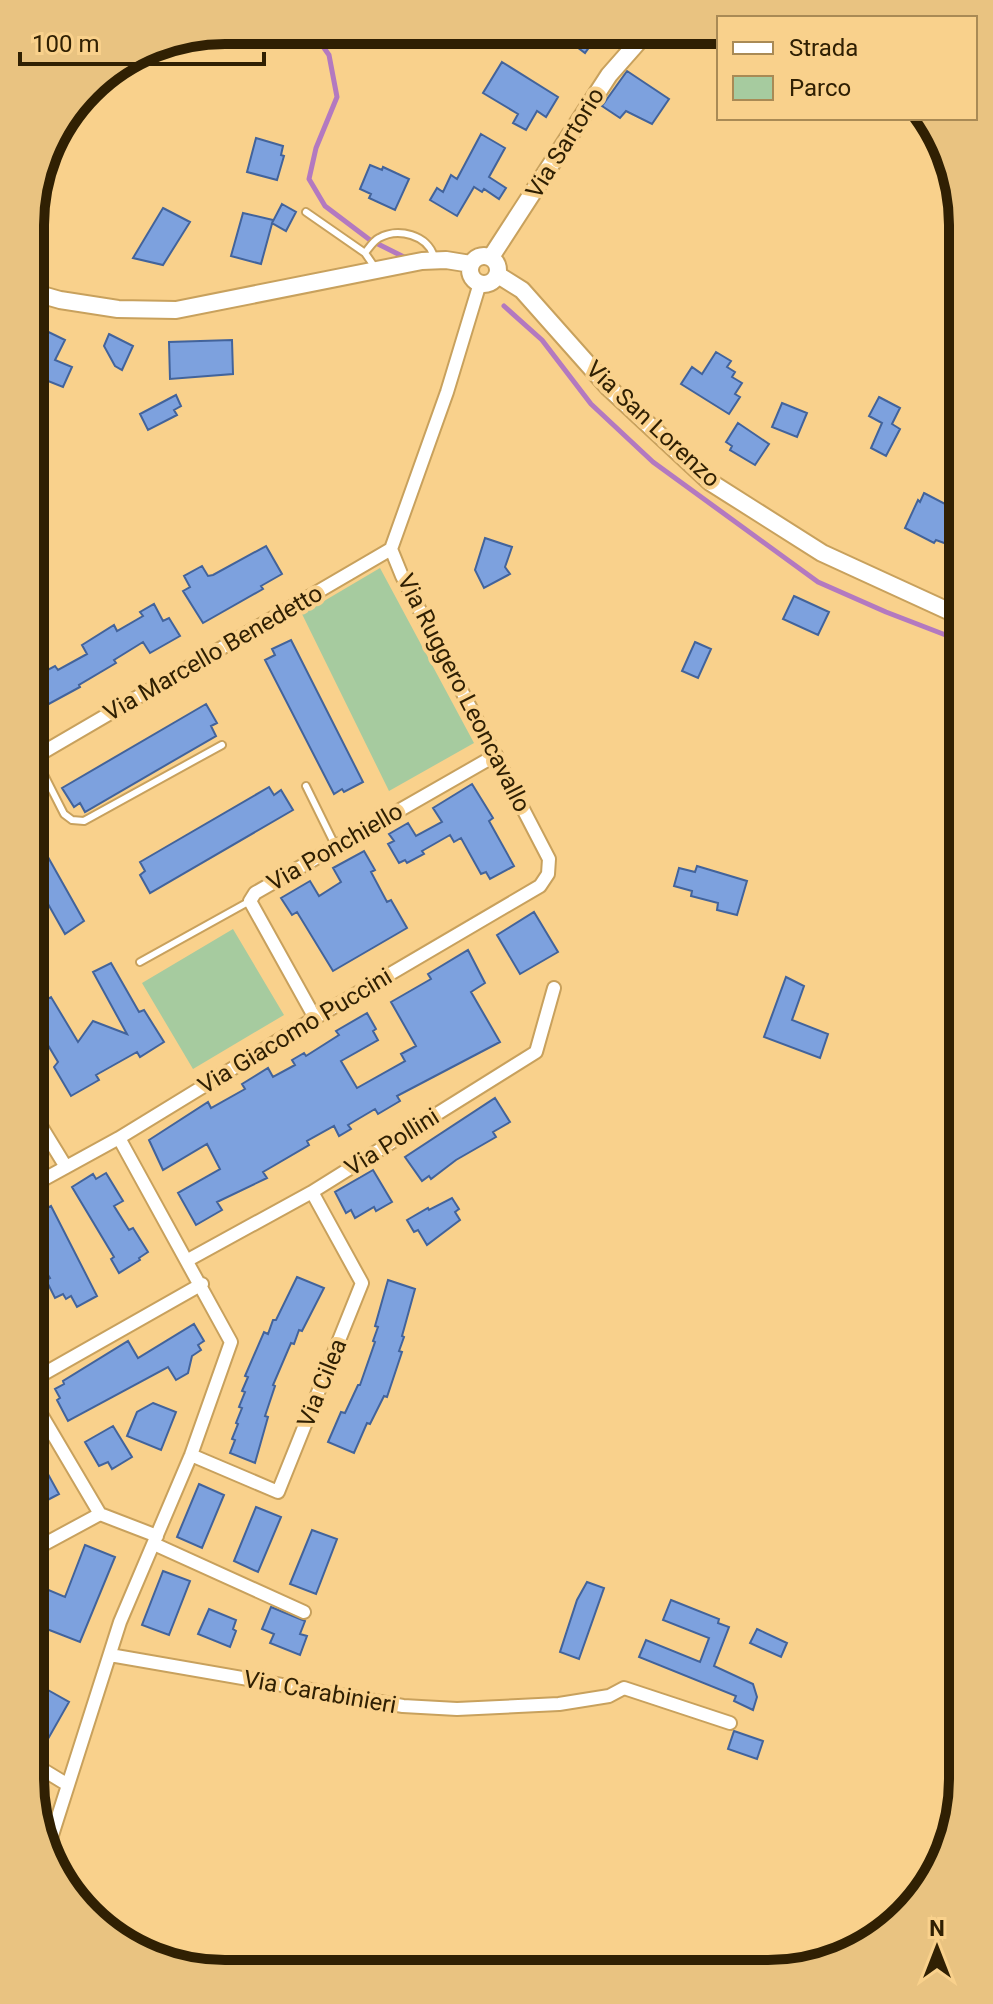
<svg xmlns="http://www.w3.org/2000/svg" width="993" height="2004" font-family="Roboto,sans-serif">
  <rect width="100%" height="100%" fill="#f9d18c"/>
  <path fill="#a6cb9f" d="M380 568 474 743 389 791 302 614Z
    M233 929 284 1015 193 1069 142 983Z"/>
  <g fill="none" stroke-linecap="round" stroke-linejoin="round">
    <path stroke="#b379c0" stroke-width="5" d="M312 31 329 55 337 97 316 148 309 179 325 206 370 240 404 257
      M504 306 542 340 591 404 653 462 818 582 886 612 956 639"/>
  </g>
  <path fill="#7da1de" stroke="#42639b" stroke-width="2" d="M557 32H600L585 53Z
    M502 62 558 97 546 117 537 111 526 130 513 123 518 114 483 93Z
    M627 71 669 99 652 124 626 111 620 118 602 106Z
    M481 134 505 148 489 177 506 188 499 199 484 189 482 192 474 187 457 216 430 200 437 188 443 192 451 175 457 179Z
    M256 138 283 146 281 155 284 156 277 180 247 172Z
    M370 165 382 170 383 167 409 179 395 210 369 198 371 194 360 189Z
    M282 204 296 212 286 231 272 223Z
    M163 208 190 222 163 265 133 258Z
    M243 213 273 220 261 264 231 256Z
    M32 324 65 340 55 360 72 367 63 387 33 375Z
    M109 334 133 346 122 370 115 366 104 346Z
    M232 340 233 374 170 379 169 342Z
    M716 352 731 361 727 367 735 372 732 377 742 383 735 394 740 397 729 414 681 384 692 367 702 374Z
    M176 395 181 406 174 410 177 415 148 430 140 414Z
    M879 397 900 408 892 424 900 429 886 456 871 448 882 423 869 416Z
    M782 403 807 413 797 437 772 427Z
    M738 423 769 444 755 465 730 450 732 446 726 442Z
    M924 493 955 509V547L936 540 934 543 905 528 918 500 920 502Z
    M485 538 512 547 505 567 510 574 484 588 475 570Z
    M266 546 282 574 261 586 263 589 203 623 183 591 190 587 184 576 202 566 208 576 213 575Z
    M794 596 829 612 818 635 783 619Z
    M154 604 163 621 169 618 180 636 150 653 143 642 114 660 116 663 79 685 80 687 34 712V677L55 666 58 670 87 654 82 645 114 625 117 631 143 616 140 612Z
    M291 640 363 782 344 792 342 789 334 794 265 660 275 655 272 649Z
    M695 642 711 649 698 678 682 671Z
    M206 704 217 723 211 726 216 736 85 812 80 803 74 807 62 788Z
    M472 784 493 818 489 821 514 866 490 879 486 872 481 874 461 838 454 842 450 835 422 851 424 854 407 863 405 860 399 863 388 844 394 841 389 834 408 823 416 836 442 822 433 808Z
    M269 787 274 795 281 790 293 810 150 893 140 875 145 871 140 862Z
    M35 834 84 921 65 934 35 881Z
    M364 851 375 870 371 872 387 902 391 900 407 928 333 971 297 912 292 915 281 898 310 881 319 896 341 882 333 868Z
    M697 866 747 881 737 915 717 910 718 903 691 896 692 891 674 886 679 868 695 872Z
    M534 912 558 952 520 974 497 935Z
    M468 950 485 983 471 992 500 1042 397 1096 400 1101 378 1114 375 1109 348 1125 351 1129 339 1136 334 1126 307 1141 309 1145 263 1172 267 1178 217 1202 222 1210 196 1225 178 1193 220 1169 207 1144 163 1170 149 1140 208 1102 211 1108 245 1089 242 1084 268 1068 273 1077 295 1065 292 1060 304 1053 306 1056 339 1035 336 1031 367 1013 376 1029 373 1031 378 1040 341 1061 357 1088 405 1061 401 1054 416 1046 391 1002 431 979 428 974Z
    M111 963 139 1012 144 1010 164 1042 140 1057 137 1052 96 1075 99 1080 71 1096 54 1067 58 1062 36 1025V1006L51 997 78 1042 93 1021 127 1034 93 972Z
    M786 977 804 986 792 1020 828 1034 820 1058 764 1037Z
    M495 1098 510 1122 493 1132 496 1137 456 1160 431 1179 429 1176 422 1181 405 1157Z
    M373 1170 392 1202 376 1211 374 1207 355 1218 351 1210 346 1213 335 1192Z
    M106 1173 123 1201 114 1206 129 1230 133 1228 148 1252 139 1258 140 1260 119 1273 111 1259 114 1257 72 1187 93 1174 96 1179Z
    M452 1198 459 1209 455 1212 460 1220 427 1245 418 1230 414 1232 407 1220 428 1208 429 1210Z
    M51 1206 97 1296 77 1307 71 1296 66 1299 63 1294 55 1298 46 1280 50 1278 37 1257V1214Z
    M297 1277 324 1288 302 1331 299 1330 294 1344 291 1343 273 1385 275 1386 265 1416 268 1417 255 1463 230 1453 235 1440 232 1439 238 1424 236 1423 242 1408 239 1407 245 1392 242 1391 248 1377 245 1376 264 1332 268 1334 273 1320H276Z
    M388 1280 415 1289 402 1336 404 1337 399 1351 402 1352 387 1397 384 1396 370 1424 367 1423 354 1453 328 1442 341 1412 345 1413 358 1385H360L375 1342 373 1341 378 1327 375 1326Z
    M194 1324 204 1341 198 1345 201 1350 192 1356 188 1373 176 1380 168 1367 68 1421 57 1400 60 1398 55 1389 64 1384 63 1381 128 1341 138 1358Z
    M153 1403 176 1412 161 1450 127 1436 137 1412Z
    M113 1426 132 1457 112 1469 108 1462 99 1466 85 1442Z
    M38 1456 59 1494 38 1505Z
    M199 1484 224 1495 202 1548 177 1537Z
    M256 1507 281 1517 258 1572 234 1561Z
    M312 1530 337 1539 316 1594 290 1584Z
    M85 1545 115 1557 80 1642 39 1626V1586L65 1597Z
    M163 1571 190 1581 169 1635 142 1625Z
    M587 1582 604 1588 579 1659 560 1652 577 1600Z
    M671 1600 719 1619 718 1623 729 1627 714 1666 753 1684 757 1697 753 1710 734 1701 736 1696 639 1657 646 1640 700 1662 709 1638 663 1620Z
    M271 1607 305 1621 300 1634 307 1636 300 1655 270 1643 274 1634 262 1629Z
    M209 1609 236 1620 233 1629 236 1631 230 1647 198 1634Z
    M757 1629 787 1643 781 1657 750 1643Z
    M39 1685 69 1702 40 1753V1707Z
    M734 1731 763 1741 757 1759 728 1749Z"/>
  <g fill="none" stroke-linecap="round" stroke-linejoin="round">
    <defs>
      <path id="service" d="M306 212 365 253 376 269
        M365 253C369 248 373 241 379 238 398 227 428 235 434 257
        M35 757 64 814 72 820 84 821 222 745
        M306 786 336 847
        M140 962 250 901"/>
      <path id="minor" d="M35 757 391 549
        M315 1018 250 901 255 893 496 755
        M36 1118 66 1167
        M37 1183 119 1138 315 1018 540 886 548 874 549 859 402 576 391 549 447 392 480 283
        M188 1260 312 1192 536 1052 554 988
        M38 1377 202 1284
        M38 1409 100 1514 157 1536
        M191 1455 278 1492 362 1283 312 1192
        M154 1544 304 1612
        M39 1547 100 1514
        M110 1655 403 1706 457 1709 559 1704 609 1696 624 1688 730 1723
        M40 1768 68 1785
        M47 1851 120 1622 191 1455 231 1342 119 1138"/>
      <path id="tertiary" d="M470 270a14 14 0 1 1 28 0a14 14 0 1 1-28 0Z
        M491 257 609 75 646 33
        M498 275 522 290 609 388 710 482 822 553 955 614
        M32 292 60 300 118 309 176 310 422 261 446 260 471 264"/>
    </defs>
    <use href="#service" stroke="#c8a15d" stroke-width="10"/>
    <use href="#minor" stroke="#c8a15d" stroke-width="16"/>
    <use href="#tertiary" stroke="#c8a15d" stroke-width="20"/>
    <use href="#service" stroke="#fff" stroke-width="6"/>
    <use href="#minor" stroke="#fff" stroke-width="12"/>
    <use href="#tertiary" stroke="#fff" stroke-width="16"/>
  </g>
  <g text-anchor="middle" stroke-width="8" stroke-linejoin="round" paint-order="stroke">
    <g font-size="24" fill="#302003" stroke="#f9d18c">
      <text transform="translate(565 143) rotate(-58)" y="8">Via Sartorio</text>
      <text transform="translate(653 424) rotate(43)" y="8">Via San Lorenzo</text>
      <text transform="translate(213 653) rotate(-30)" y="8">Via Marcello Benedetto</text>
      <text transform="translate(464 693) rotate(63)" y="8">Via Ruggero Leoncavallo</text>
      <text transform="translate(335 847) rotate(-30)" y="8">Via Ponchiello</text>
      <text transform="translate(295 1031) rotate(-31)" y="8">Via Giacomo Puccini</text>
      <text transform="translate(392 1142) rotate(-32)" y="8">Via Pollini</text>
      <text transform="translate(322 1383) rotate(-68)" y="8">Via Cilea</text>
      <text transform="translate(320 1692) rotate(10)" y="8">Via Carabinieri</text>
    </g>
  </g>
  <path d="M0 0H993V2004H0ZM225 44H768A181 181 0 0 1 949 225V1779A181 181 0 0 1 768 1960H225A181 181 0 0 1 44 1779V225A181 181 0 0 1 225 44Z" fill="#e9c381" fill-rule="evenodd"/>
  <path fill="none" stroke="#302003" stroke-width="10" d="M225 44H768A181 181 0 0 1 949 225V1779A181 181 0 0 1 768 1960H225A181 181 0 0 1 44 1779V225A181 181 0 0 1 225 44Z"/>
  <rect x="717" y="16" width="260" height="104" fill="#f9d18c" stroke="#a98a55" stroke-width="2"/>
  <rect x="733" y="42" width="40" height="12" fill="#ffffff" stroke="#a98a55" stroke-width="2"/>
  <text x="789" y="56" font-size="24" fill="#302003">Strada</text>
  <rect x="733" y="76" width="40" height="24" fill="#a6cb9f" stroke="#a98a55" stroke-width="2"/>
  <text x="789" y="96" font-size="24" fill="#302003">Parco</text>
  <g transform="translate(937 1948)" stroke="#f9d18c" stroke-width="6" paint-order="stroke">
  <path d="M0-6L14 30L0 20L-14 30Z" fill="#302003"/>
  <text y="-12" font-size="22" font-weight="bold" text-anchor="middle" fill="#302003">N</text>
  </g>
  <path d="M20 52v12h244v-12" fill="none" stroke="#302003" stroke-width="4"/>
  <text x="32" y="52" font-size="24" fill="#302003" stroke="#f9d18c" stroke-width="6" paint-order="stroke">100 m</text>
</svg>
